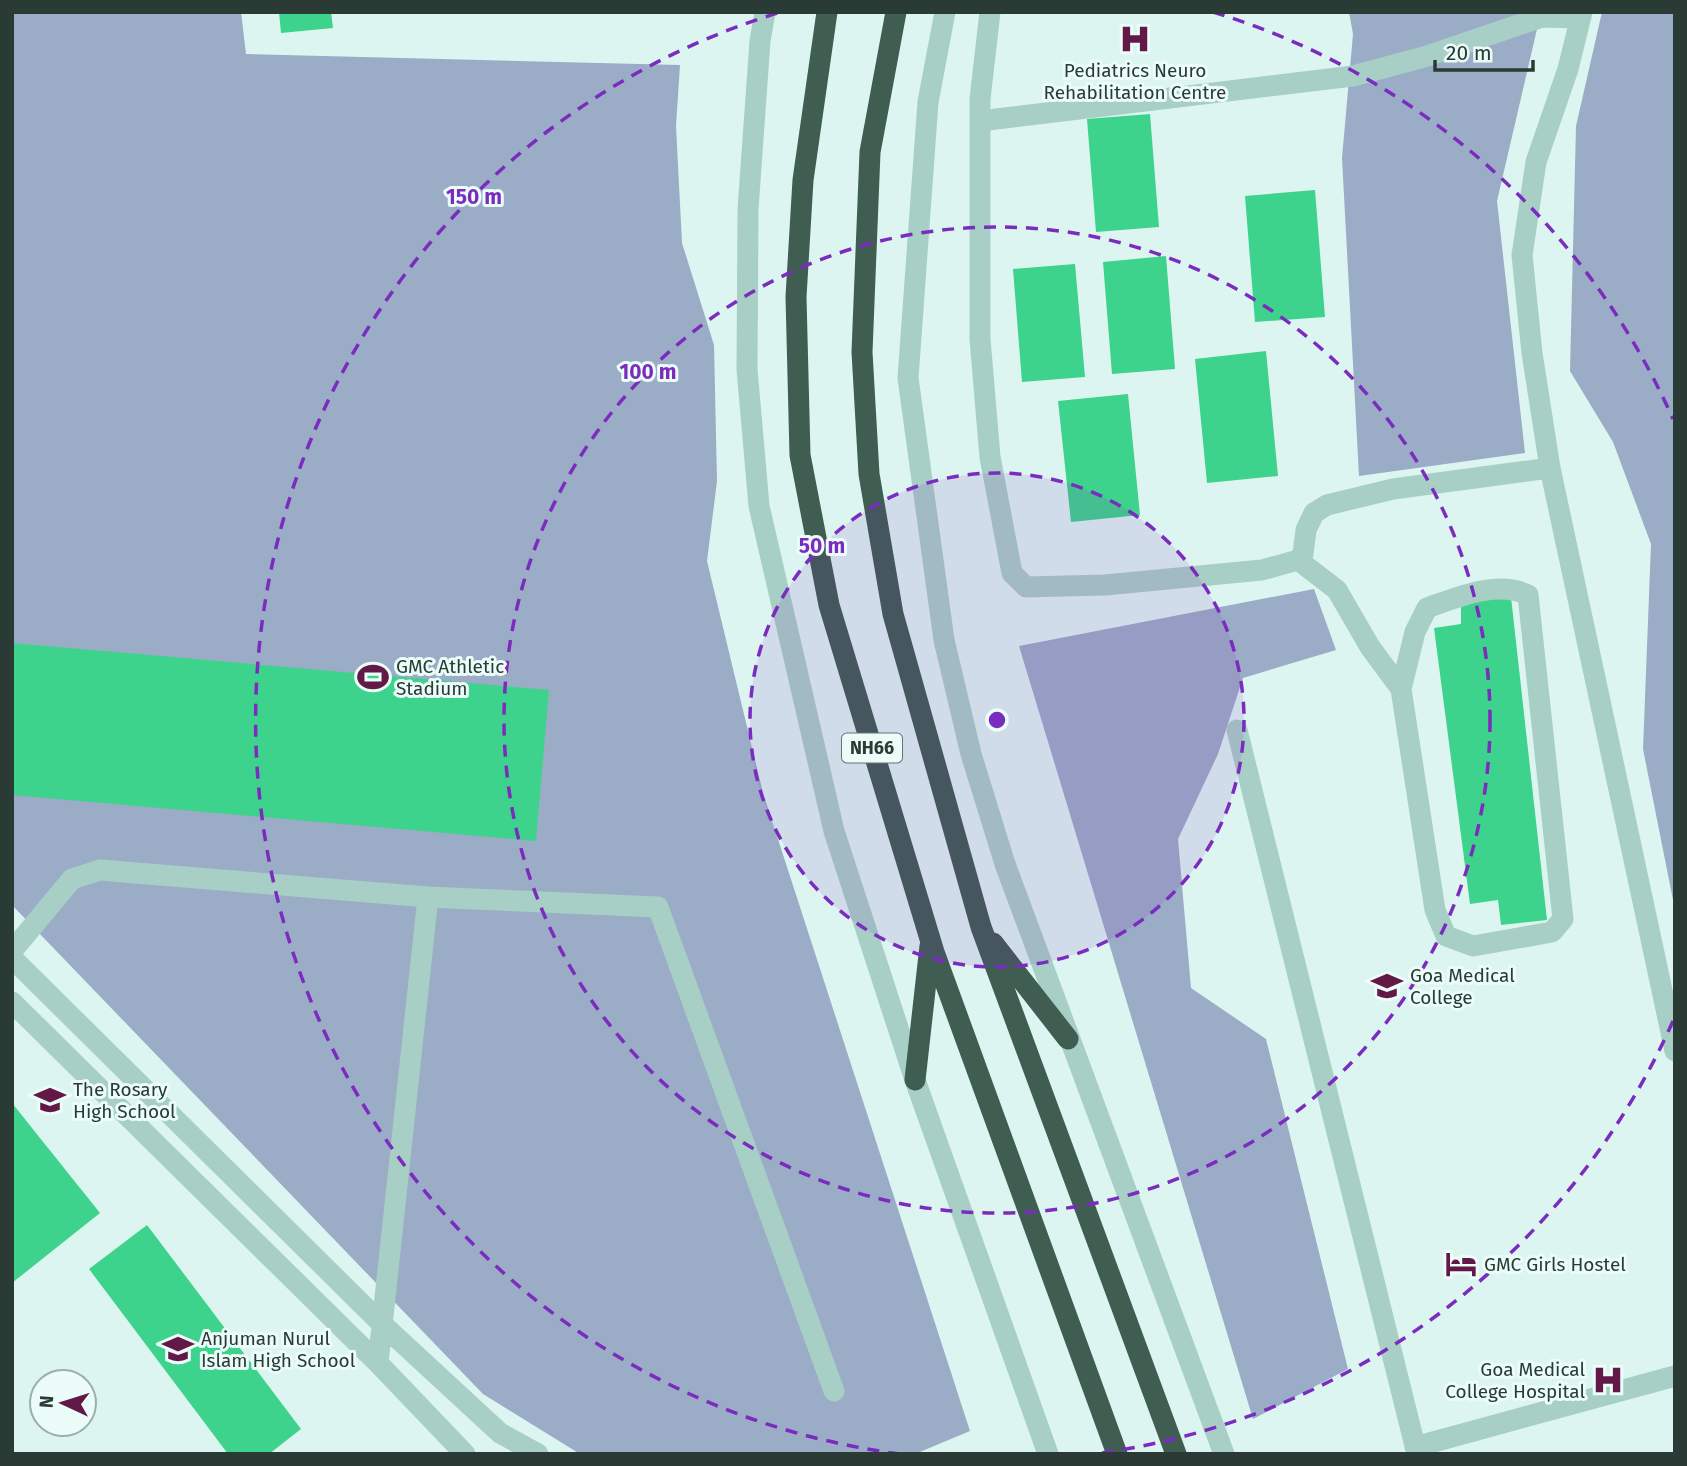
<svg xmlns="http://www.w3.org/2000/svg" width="1687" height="1466" font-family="'Fira Sans',sans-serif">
  <rect width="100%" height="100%" fill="#ddf5f1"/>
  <path fill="#9bacc6" d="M12 12H241L246 54 680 65 676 126 682 243 714 345 717 481 707 561 763 793 970 1431 915 1454H580L483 1394 12 905Z
    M1349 12H1541L1497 201 1525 453 1359 476 1342 158 1353 34Z
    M1602 12H1675V910L1643 749 1651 544 1613 442 1570 371 1576 126Z
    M1314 589 1336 650 1243 678 1218 754 1178 839 1191 988 1266 1039 1348 1369 1253 1419 1019 646Z"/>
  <path fill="#3ed38c" d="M279 12H331L333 28 281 33Z
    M1150 114 1159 227 1096 232 1087 119Z
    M1315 190 1325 317 1255 322 1245 196Z
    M1166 256 1175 369 1112 374 1103 262Z
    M1075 264 1085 377 1022 382 1013 269Z
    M1266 351 1278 476 1207 483 1195 359Z
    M1128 394 1140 515 1071 522 1058 401Z
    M1511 597 1547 920 1501 925 1498 900 1470 904 1434 628 1461 624V601Z
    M12 643 549 690 536 841 12 795Z
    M12 1103 100 1213 12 1283Z
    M147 1225 301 1429 269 1454H228L89 1269Z"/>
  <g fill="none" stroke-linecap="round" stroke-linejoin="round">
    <path stroke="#a7cfc5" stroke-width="21" d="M765 12 760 41 748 209 747 369 759 506 834 831 915 1080 1048 1454
      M945 12 928 102 908 378 944 640 971 754 1005 864 1224 1454
      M990 12 980 99V339L990 457 1012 573 1026 587 1105 585 1262 570 1298 560 1303 554 1306 530 1314 513 1327 505 1393 489 1550 468
      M1582 12 1568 69 1536 162 1522 255 1532 353 1550 468 1675 1051
      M980 121 1353 76 1424 57 1542 17 1580 18
      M1298 560 1337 590 1370 647 1401 689 1435 910 1446 936 1473 946 1552 932 1563 919 1528 595C1497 580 1458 597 1427 608L1415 632 1401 689
      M1237 730 1417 1454
      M428 897 658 907 834 1391
      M12 951 72 879 100 870 428 897 378 1363
      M12 958 382 1324 500 1433 538 1454
      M12 1002 378 1363 465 1454
      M1415 1447 1675 1376"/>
    <path stroke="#3f5d51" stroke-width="21" d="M827 12 803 180 796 297 800 455 829 605 934 952 1117 1454
      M896 12 870 152 862 352 869 474 893 614 981 927 1176 1454
      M993 943 1068 1039
      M915 1080 930 946"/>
  </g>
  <circle cx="997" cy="720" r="247" fill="#7b2cbf" fill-opacity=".12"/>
  <g fill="none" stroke="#7b2cbf" stroke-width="3.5" stroke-dasharray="12 9">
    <circle cx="997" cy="720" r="247"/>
    <circle cx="997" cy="720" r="493"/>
    <path d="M1673 1021A740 740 0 0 1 1094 1454M900 1454A740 740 0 0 1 781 12M1213 12A740 740 0 0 1 1673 419"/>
  </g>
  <defs>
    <symbol id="hospital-bare" viewBox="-9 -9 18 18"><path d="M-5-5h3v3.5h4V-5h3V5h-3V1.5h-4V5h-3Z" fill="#621948" stroke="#ebfcf9" stroke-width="2.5" paint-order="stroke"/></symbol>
    <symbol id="stadium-bare" viewBox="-9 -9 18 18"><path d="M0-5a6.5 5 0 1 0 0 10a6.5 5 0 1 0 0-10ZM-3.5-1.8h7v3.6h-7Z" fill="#621948" stroke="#ebfcf9" stroke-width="2.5" paint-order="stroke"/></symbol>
    <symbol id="university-bare" viewBox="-9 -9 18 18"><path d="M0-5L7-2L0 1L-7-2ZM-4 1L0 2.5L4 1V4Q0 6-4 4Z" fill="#621948" stroke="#ebfcf9" stroke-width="2.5" paint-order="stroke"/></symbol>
    <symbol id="school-bare" viewBox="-9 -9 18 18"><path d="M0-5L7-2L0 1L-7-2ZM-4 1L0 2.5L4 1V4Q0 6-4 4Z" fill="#621948" stroke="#ebfcf9" stroke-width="2.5" paint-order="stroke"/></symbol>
    <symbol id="hotel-bare" viewBox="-9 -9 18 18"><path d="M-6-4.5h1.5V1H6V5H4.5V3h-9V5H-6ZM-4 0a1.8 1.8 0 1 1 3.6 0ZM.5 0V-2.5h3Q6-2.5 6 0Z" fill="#621948" stroke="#ebfcf9" stroke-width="2.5" paint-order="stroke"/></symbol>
  </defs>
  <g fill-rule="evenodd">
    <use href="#hospital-bare" x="1113" y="17" width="44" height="44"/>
    <use href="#stadium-bare" x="351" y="655" width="44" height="44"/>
    <use href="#university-bare" x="1365" y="964" width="44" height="44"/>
    <use href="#school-bare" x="28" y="1078" width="44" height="44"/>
    <use href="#hotel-bare" x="1439" y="1242" width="44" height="44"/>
    <use href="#school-bare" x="156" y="1327" width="44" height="44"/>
    <use href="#hospital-bare" x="1586" y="1358" width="44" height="44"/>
  </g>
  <g text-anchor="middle" stroke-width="6" stroke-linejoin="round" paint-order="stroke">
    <rect fill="#ebfcf9" stroke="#63756f" stroke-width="2" x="842" y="733.5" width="60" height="29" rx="5"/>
    <g font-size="18" font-weight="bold" fill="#293b34">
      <text x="872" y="754">NH66</text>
    </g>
    <g font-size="19" fill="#293b34" stroke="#ebfcf9" text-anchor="start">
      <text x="1135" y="77" text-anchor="middle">Pediatrics Neuro<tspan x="1135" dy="22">Rehabilitation Centre</tspan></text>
      <text x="396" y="673">GMC Athletic<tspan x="396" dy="22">Stadium</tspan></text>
      <text x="1410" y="982">Goa Medical<tspan x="1410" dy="22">College</tspan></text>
      <text x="73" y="1096">The Rosary<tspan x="73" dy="22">High School</tspan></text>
      <text x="1484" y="1271">GMC Girls Hostel</text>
      <text x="201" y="1345">Anjuman Nurul<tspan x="201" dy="22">Islam High School</tspan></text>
      <text x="1585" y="1376" text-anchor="end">Goa Medical<tspan x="1585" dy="22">College Hospital</tspan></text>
    </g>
  </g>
  <circle cx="997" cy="720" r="10" fill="#7b2cbf" stroke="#ebfcf9" stroke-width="3.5"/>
  <g font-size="21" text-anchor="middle" font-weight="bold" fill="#7b2cbf" stroke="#ebfcf9" stroke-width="6" stroke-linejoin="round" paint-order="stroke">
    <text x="474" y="204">150 m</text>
    <text x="648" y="379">100 m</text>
    <text x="822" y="553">50 m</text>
  </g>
  <rect width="1687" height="1466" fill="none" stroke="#293b34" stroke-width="28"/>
  <g transform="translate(63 1403) rotate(274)"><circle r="33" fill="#ebfcf9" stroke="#9dafaa" stroke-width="2"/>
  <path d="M0-5L12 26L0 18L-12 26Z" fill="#621948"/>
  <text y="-10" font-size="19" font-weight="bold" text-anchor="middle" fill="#293b34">N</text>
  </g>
  <path d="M1435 60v10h98v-10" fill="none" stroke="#293b34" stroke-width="3.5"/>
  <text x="1446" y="60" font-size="21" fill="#293b34" stroke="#ebfcf9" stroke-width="5" paint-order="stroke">20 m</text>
</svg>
